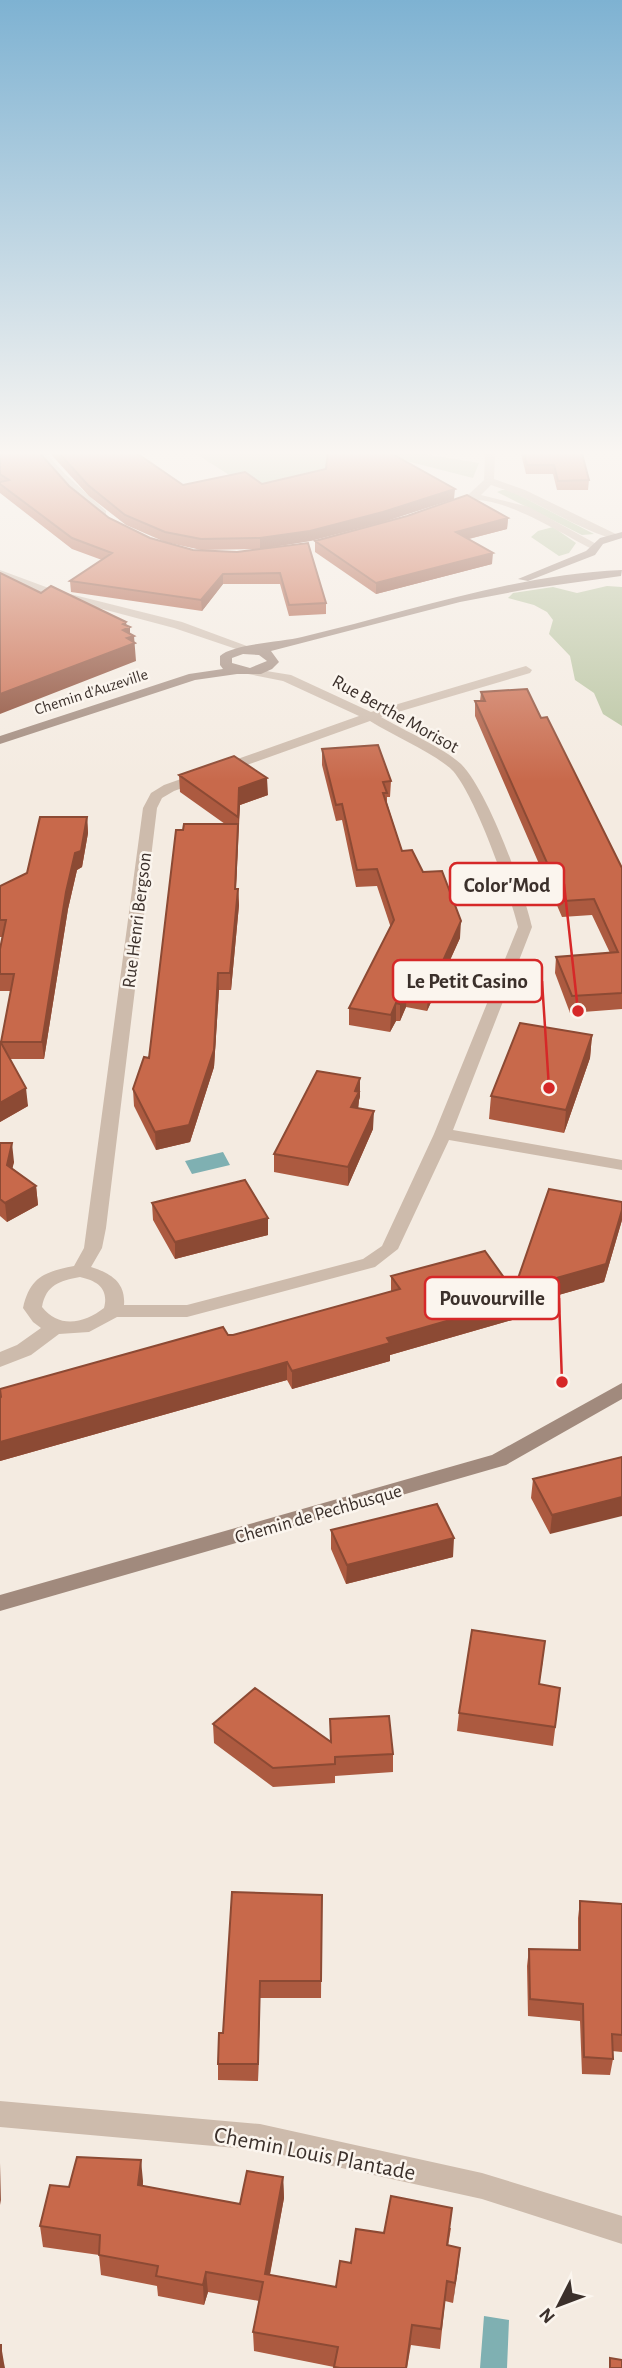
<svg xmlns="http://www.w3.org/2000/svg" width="622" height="2368" font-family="'Alegreya Sans',sans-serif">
  <rect width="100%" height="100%" fill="#f4ebe1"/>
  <path fill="#b8c4a0" d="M190 450H400L479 463 473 478 367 451 352 464 256 492Z
    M502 490H509L594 534 582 535 497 492Z
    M553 527 576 543 569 553 559 556 531 537 538 531Z
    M607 586 622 587V726L603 714 594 693 575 680 570 656 549 634 553 620 547 612 534 605 508 598 513 593 553 587 577 593Z"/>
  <path fill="#7fb0b2" d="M223 1152 230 1165 192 1174 185 1161Z
    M484 2316 509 2320 507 2368H480Z"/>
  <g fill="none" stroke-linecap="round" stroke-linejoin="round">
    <path fill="#cdbbac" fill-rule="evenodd" d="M33 450H43L65 474 106 511V515H98L57 478Z
      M481 450H491L495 456 494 479 525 490 620 536 614 539C571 527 534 498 491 485L481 495 529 507 600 546 590 548C561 533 509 500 475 500 465 500 457 511 445 509V505L469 494 484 480 485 456Z
      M0 570 54 590 182 622 255 649 245 652 174 628 46 594 0 577Z
      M526 666 532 670 530 673 381 717C403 730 444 748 461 764 488 791 523 888 532 927L453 1130 622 1160V1170L449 1140 398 1249 375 1267 187 1317H117L89 1332 59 1334 31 1355 0 1367V1352L17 1345 41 1328 33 1322 23 1308C30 1277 44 1272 74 1266L84 1248 143 808 151 793 164 785 359 716 283 681 248 674V668L291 675 371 712ZM370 721C394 736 428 750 450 768 473 788 510 894 518 927L434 1134 382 1246 363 1259 187 1305H124C126 1282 110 1273 91 1267L102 1248 106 1228 157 808 162 798 174 791ZM80 1277C98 1281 109 1289 104 1308 85 1323 59 1329 42 1307 46 1285 59 1281 80 1277Z
      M0 2101 260 2124 482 2173 622 2216V2244L482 2199 260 2150 0 2127Z"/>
    <path fill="#a18a7d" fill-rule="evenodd" d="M622 532V538L603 544 595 555 528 581 518 579 586 551 600 538Z
      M622 570 621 576 528 589 460 602 271 651 279 662 272 669 261 674H237L195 680 0 744V736L189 674 223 669 220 665V656C233 644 282 642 302 637 408 612 512 575 622 570ZM243 654 259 655 267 661 250 668 232 663V658Z
      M622 1383V1399L506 1465 0 1611V1595L492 1455Z"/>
  </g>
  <path fill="#ac5a40" d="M0 450 69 486 109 518 150 538 193 550 237 552 308 543 326 603V614L289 616 280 584H223L202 611 71 592 70 581 102 560 72 549 0 493Z
    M47 450H132L183 485 262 484 454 499 383 522 310 541 260 549 201 550 165 542 126 525 89 496Z
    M520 450H587V451H582L589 480 588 490H557L553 474H526Z
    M508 518 507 529 469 539 492 564 376 594 315 552V541Z
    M481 692 541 718 622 868V1009L570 1013 555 973 556 957 610 953 592 915 562 917 475 716V701H480Z
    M322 749 391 781 390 797H387V803L402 851 423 872 460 938 427 1011 406 1007 400 1021H396L390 1032 349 1025V1008L391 928 377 886 356 887 342 820 336 821 322 765Z
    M179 775 268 795 240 805 236 889H238L239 905 231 990H219L214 1067 190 1142 156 1150 134 1106 133 1089 149 1058 225 824 180 792Z
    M87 817 88 833 82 867 77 870 68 909 44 1059H10L28 1106 0 1122V1041L1 1043 11 991H0V949L2 937H0V886L27 873Z
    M592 1035 590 1058 564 1133 489 1119 491 1096Z
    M360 1097 359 1100 358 1108 373 1129 348 1186 274 1172V1154Z
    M0 1143 14 1162 12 1168 36 1186 38 1205 7 1222 0 1216Z
    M152 1203 268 1218V1235L175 1259 153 1220Z
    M622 1220 604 1282 520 1306 519 1318 390 1355V1361L292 1389 287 1380 0 1461V1389L228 1335H233L391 1292V1276L514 1292Z
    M622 1457 550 1534 531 1498 533 1479Z
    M331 1530 453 1557 346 1584 331 1549Z
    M543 1660 539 1685 560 1688 553 1746 457 1731 459 1713Z
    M330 1719 393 1754V1772L335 1776V1783L273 1787 214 1743 213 1724 330 1741Z
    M322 1895 321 1998H260L258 2081 218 2080V2064L223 2033Z
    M580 1901 622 1904V2052L612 2051 613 2059 610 2075 582 2074 580 2021 528 2016 527 1966 529 1949 578 1950V1918Z
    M283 2177 284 2198 270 2275 336 2287 351 2263 384 2233 451 2228 448 2246 460 2248 453 2303 445 2301 440 2349 411 2345 407 2368H334V2367L254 2351 253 2332 259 2301 208 2292 204 2305 158 2296 157 2286 101 2275 99 2255 43 2247 40 2226 69 2187 143 2181V2186L240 2204Z"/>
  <path fill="#8c4a34" d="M455 489 454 499 383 522 310 541 260 549V538Z
    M508 518 507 529 456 542V532Z
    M493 553 492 564 376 594V583Z
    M223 574V584L202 611 201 600Z
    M126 622 127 629 130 627V637L134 636 136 661 0 714V694Z
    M267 778 268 795 240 805 238 834 239 788Z
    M87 817 88 833 82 867 77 870 68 909 44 1059 42 1042 66 892 75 853Z
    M238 824V840L235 905V889Z
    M238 889 239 905 231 990 230 973Z
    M461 921 460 938 427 1011 428 994Z
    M218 973 219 990 214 1067 190 1142 156 1150 155 1132Z
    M407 990 406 1007 400 1021V1004Z
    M396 1003V1021L390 1032 391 1015Z
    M592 1035 590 1058 564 1133 566 1110Z
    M360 1078V1097L359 1100 358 1110 351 1107 355 1091Z
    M26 1088 28 1106 0 1122V1103Z
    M374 1111 373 1129 348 1186V1167Z
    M12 1143 14 1162 9 1183 7 1165Z
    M36 1186 38 1205 7 1222 5 1203Z
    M622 1210V1220L604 1282 520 1306 519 1318 390 1355V1361L292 1389V1371L387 1338 514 1302V1290Z
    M268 1218V1235L175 1259V1242Z
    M287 1362V1380L0 1461V1442Z
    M622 1497V1516L550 1534 552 1515Z
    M454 1538 453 1557 346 1584 347 1565Z
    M260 1981V1998L258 2081V2064Z
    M141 2160 143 2181 140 2206 138 2185Z
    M0 2162V2163L1 2205 0 2200Z
    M283 2177 284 2198 266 2294 265 2274Z
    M460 2248 458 2269 453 2303 455 2283Z
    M206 2272 208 2292 204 2305 203 2285Z
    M1 2345 4 2363 5 2368H1Z"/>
  <path fill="#c8694b" stroke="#8c4a34" stroke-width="2" d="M0 450H37L69 486 109 518 150 538 193 550 237 552 308 543 326 603 289 605 280 573 223 574 201 600 70 581 112 553 72 538 0 484V482L9 480 0 474Z
    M56 450H132L183 485 245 472 262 484 326 469 328 450H385L455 489 383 512 310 531 260 538 201 539 165 532 125 515 88 485Z
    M523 450H581L589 480 558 481 554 465H527Z
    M467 495 508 518 456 532 493 553 376 583 315 541 407 516Z
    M0 573 41 593 51 586 126 622 123 624 130 627 123 630 134 636 127 638 135 643 0 694Z
    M527 689 541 718 547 717 622 868V993L572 996 556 957 618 952 594 899 564 901 475 701H485L481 692Z
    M378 745 391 781 383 782 387 793H383L402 851 412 850 423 872 442 871 461 921 428 994 407 990 400 1004 396 1003 391 1015 349 1008 394 920 377 869 357 870 342 804 336 805 322 749Z
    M234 756 267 778 239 788 238 817 179 775Z
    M40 817H87L81 851 75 853 66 892 42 1042H1L14 974H0V949L6 920H0V886L27 873Z
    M184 824H238L235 889H238L230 973H218L214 1050 189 1125 155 1132 133 1089 144 1057 149 1058 176 830H183Z
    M520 1023 592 1035 566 1110 491 1096Z
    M0 1041 26 1088 0 1103Z
    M317 1071 360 1078 355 1091 359 1092 351 1107 374 1111 348 1167 274 1154Z
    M0 1143H12L7 1165 36 1186 5 1203 0 1199Z
    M245 1180 268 1218 175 1242 152 1203Z
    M549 1189 622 1202V1210L606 1264 514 1290Z
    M485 1251 520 1300 387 1338 390 1343 292 1371 287 1362 0 1442V1398L1 1397 0 1389 223 1327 228 1335H233L400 1289 391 1276Z
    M622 1457V1497L552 1515 533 1479Z
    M437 1504 454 1538 347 1565 331 1530Z
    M472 1630 545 1641 539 1684 560 1688 555 1727 459 1713Z
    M255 1688 331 1742 330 1719 389 1716 393 1754 335 1757V1764L273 1768 213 1724Z
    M232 1892 322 1895 321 1981H260L258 2064H218L219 2033H223Z
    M580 1901 622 1904V2035L612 2034 613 2059 584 2057 583 2004 530 1999 529 1949 580 1950Z
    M77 2157 141 2160 138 2185 240 2204 247 2171 283 2177 265 2274 336 2287 340 2261 351 2263 356 2229 384 2233 391 2196 452 2208 447 2245 460 2248 455 2283 447 2281 441 2329 412 2325 406 2368H340L334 2367 338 2347 253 2332 263 2282 206 2272 203 2285 156 2276 158 2266 99 2255 100 2235 40 2226 50 2185 69 2187Z
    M0 2345H1V2368H0Z
    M610 2358 622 2360V2368H610Z"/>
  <linearGradient id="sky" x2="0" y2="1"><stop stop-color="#7eb2d2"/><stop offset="0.58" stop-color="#faf6f2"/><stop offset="1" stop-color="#faf6f2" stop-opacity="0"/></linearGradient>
  <rect width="622" height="781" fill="url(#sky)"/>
  <g text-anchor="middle" stroke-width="5" stroke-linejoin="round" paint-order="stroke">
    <g font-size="16" fill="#3b302b" stroke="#fbf5ee">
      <text transform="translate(91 691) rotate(-18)" y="6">Chemin d'Auzeville</text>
    </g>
    <g font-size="19" fill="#3b302b" stroke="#fbf5ee">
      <text transform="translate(396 713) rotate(29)" y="7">Rue Berthe Morisot</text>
      <text transform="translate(136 920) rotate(-83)" y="7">Rue Henri Bergson</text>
      <text transform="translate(318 1513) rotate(-16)" y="7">Chemin de Pechbusque</text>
    </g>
    <g font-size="23" fill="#3b302b" stroke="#fbf5ee">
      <text transform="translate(315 2153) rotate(11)" y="8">Chemin Louis Plantade</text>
    </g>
  </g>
  <path fill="none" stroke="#d62828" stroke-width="2.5" d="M578 1011L564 884M549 1088L542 981M562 1382L559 1298"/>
  <g fill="#d62828" stroke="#fbf5ee" stroke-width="2.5">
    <circle cx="578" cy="1011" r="7"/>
    <circle cx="549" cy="1088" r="7"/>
    <circle cx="562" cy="1382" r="7"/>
  </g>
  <g fill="#fbf5ee" stroke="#d62828" stroke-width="2.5">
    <rect x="450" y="863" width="114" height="42" rx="7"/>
    <rect x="393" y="960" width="149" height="42" rx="7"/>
    <rect x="425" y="1277" width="134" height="42" rx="7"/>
  </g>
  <g font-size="21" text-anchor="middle" font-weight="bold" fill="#3b302b">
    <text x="507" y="892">Color'Mod</text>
    <text x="467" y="988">Le Petit Casino</text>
    <text x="492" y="1305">Pouvourville</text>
  </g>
  <g transform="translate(559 2305) rotate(228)" stroke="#fbf5ee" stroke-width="5" paint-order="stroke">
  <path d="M0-5L12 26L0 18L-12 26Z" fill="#3b302b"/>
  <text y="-10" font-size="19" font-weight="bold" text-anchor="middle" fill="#3b302b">N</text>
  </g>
</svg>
